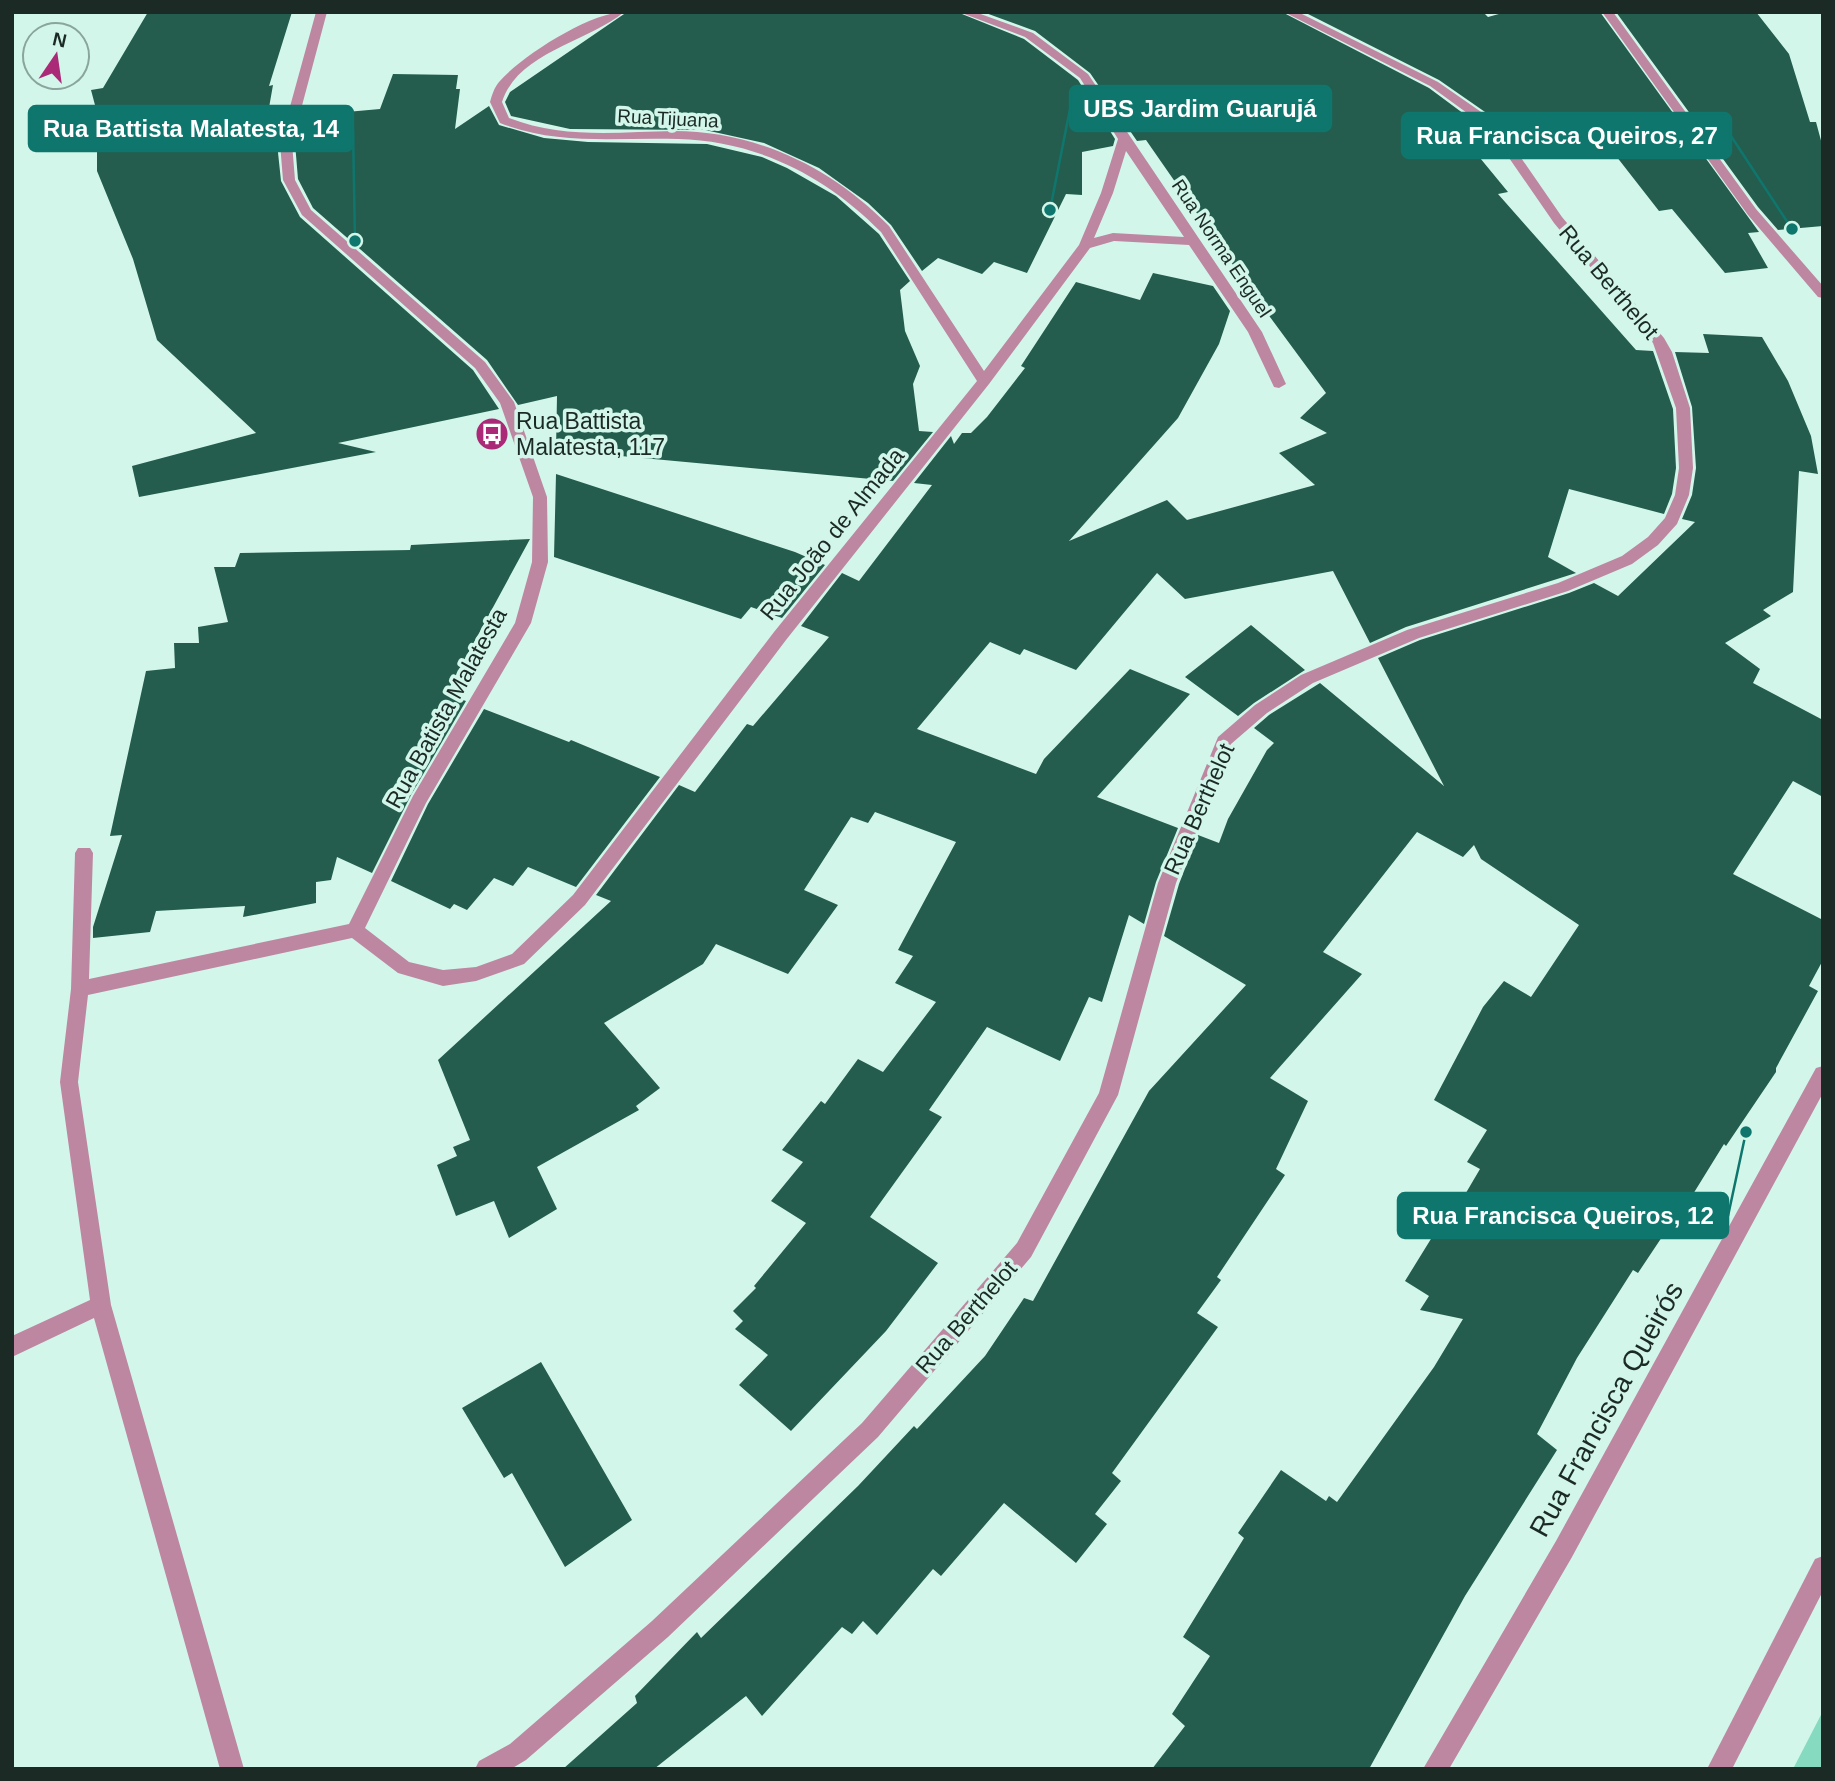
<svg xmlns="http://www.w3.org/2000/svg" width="1835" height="1781" font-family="Arial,sans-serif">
  <rect width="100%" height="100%" fill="#d2f7ea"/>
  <path fill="#85dac0" d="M1823 1711V1769H1793Z"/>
  <path fill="#245d4e" d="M148 12H292L269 86 273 85 267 119 284 117 277 143 281 181 300 217 473 370 499 409 338 443 376 452 139 497 132 466 256 433 157 340 133 259 97 171V140L104 139 91 90 103 88Z
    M627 12H957L1024 39 1078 80 1115 139 1113 146 1082 152V195L1066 194 1027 273 994 262 982 274 938 258 922 271 891 225 868 203 819 168 764 143 705 130 570 129 511 116 505 102 510 92Z
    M983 12H1282L1429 88 1487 131 1496 144 1471 147 1508 192 1498 194 1636 350 1653 351 1673 409 1676 468 1672 494 1664 514 1569 489 1548 557 1576 573 1406 627 1370 643 1333 571 1185 599 1157 573 1076 670 1024 649 1020 655 990 642 917 729 1036 774 1044 759 1130 669 1190 694 1097 797 1178 828 1156 882 1144 924 1129 915 1102 1002 1089 997 1060 1061 987 1027 929 1110 942 1117 870 1217 938 1263 886 1331 791 1431 739 1385 768 1355 735 1329 743 1321 733 1311 756 1288 754 1286 806 1223 771 1201 803 1162 782 1150 821 1101 825 1104 858 1059 883 1072 936 1002 895 983 913 956 898 950 956 842 875 812 868 823 851 817 804 890 838 905 788 974 716 944 703 964 604 1023 660 1088 636 1106 639 1110 537 1167 557 1209 509 1238 494 1201 456 1216 437 1165 457 1156 453 1147 470 1140 438 1060 611 901 596 895 679 785 695 792 747 724 753 726 829 637 801 626 842 573 859 581 932 485 914 483 951 436 954 444 962 433H971L987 417 1025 368 1021 366 1076 282 1140 300 1153 273 1213 286 1230 311 1219 344 1178 418 1069 541 1167 500 1187 520 1315 485 1279 453 1327 433 1300 418 1326 393 1253 294 1146 140 1137 141 1090 73 1035 31Z
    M1304 12H1483L1488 17 1506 12H1600L1759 232 1748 233 1768 268 1725 273 1672 209 1659 211 1595 129 1513 141 1498 121 1439 80Z
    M1616 12H1756L1789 54 1810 122H1816L1823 148V226L1778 230 1758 207Z
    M393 74 458 75 456 89H460L455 129 489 106 499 125 544 138 588 142 707 144 762 157 787 168 836 196 879 234 910 281 900 290 905 331 920 366 913 384 919 431 933 432 893 481 556 450 557 396 518 405 487 360 313 208 298 179 295 143 302 116 380 109Z
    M1703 334 1762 337 1788 381 1811 436 1818 474 1799 471 1793 592 1763 610 1771 616 1725 643 1760 669 1753 683 1823 720V797L1793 781 1733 874 1823 920V960L1809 986 1818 991 1776 1068V1072L1726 1146 1724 1144 1669 1233 1666 1231 1638 1273 1633 1270 1577 1358 1537 1434 1557 1450 1465 1596 1369 1769H1152L1185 1726 1172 1714 1210 1656 1183 1637 1244 1538 1238 1533 1281 1470 1326 1501 1329 1496 1337 1502 1434 1367 1463 1319 1420 1310 1429 1296 1405 1281 1434 1234 1440 1237 1480 1169 1467 1162 1487 1130 1434 1100 1483 1007 1504 981 1531 997 1579 925 1481 859 1474 845 1463 857 1417 832 1323 952 1362 974 1270 1078 1308 1101 1276 1169 1285 1175 1217 1277 1221 1280 1197 1313 1218 1327 1112 1473 1121 1481 1095 1514 1107 1524 1076 1563 1004 1503 941 1576 933 1569 877 1635 863 1621 852 1634 842 1627 762 1716 746 1696 654 1769H563L637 1703 635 1696 697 1632 701 1638 858 1486 914 1426 917 1429 985 1356 1024 1298 1033 1301 1149 1091 1246 985 1164 936 1179 884 1198 835 1219 843 1228 819 1267 750 1274 743 1254 728 1269 715 1320 683 1444 786 1378 658 1420 640 1569 593 1594 583 1618 596 1695 522 1682 519 1692 495 1696 468 1692 407 1675 352 1709 353Z
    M556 474 795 552 825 565 782 618 751 607 741 619 554 557Z
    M530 539 446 694 466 701 411 795 372 873 337 857 331 880 316 882V903L243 917 245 906 156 911 150 932 93 938V927L122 835 110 836 146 671 175 668 174 643H199L198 627 228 622 214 567H235L240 553 410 550 411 545Z
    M1251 625 1305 670 1254 703 1238 716 1185 677Z
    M484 709 569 742 571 740 660 777 576 887 528 867 513 886 494 878 467 910 454 904 450 909 391 881 428 804Z
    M541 1362 632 1520 565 1567 512 1473 504 1478 462 1408Z"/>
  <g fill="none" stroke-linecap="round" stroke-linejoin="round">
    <path fill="#be87a1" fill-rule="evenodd" d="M1823 1556V1591L1732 1769H1707L1815 1559Z"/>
    <path fill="#be87a1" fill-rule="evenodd" d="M316 12H327L292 143 295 180 311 210 485 362 514 402 547 497 548 562 531 623 426 803 365 928 409 962 443 970 476 967 512 954 573 895 774 632 977 381 881 232C826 176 757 141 678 139 616 137 559 146 500 123L490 102C492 95 494 88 499 82 521 56 591 12 624 12 588 42 518 52 502 102L509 118C563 139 617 132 674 131 757 131 832 168 889 226L984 371 1079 245 1101 193 1118 139 1080 78 1025 37 959 12H975L1033 33 1088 74 1262 332 1286 384 1279 388 1274 387 1248 332 1189 245 1114 241 1090 248 989 384 786 640 585 905 524 964 476 981 443 986 398 973 352 938 88 995 78 1082 111 1305 244 1769H220L94 1318 12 1357V1336L90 1300 60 1082 71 989 75 853 78 848H90L93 853 89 979 349 924 413 796 515 623 532 562 533 497 500 403 475 368 302 215 283 180 280 143ZM1126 151 1184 237 1113 233 1094 238 1113 193Z
      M1284 12H1298L1438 82 1497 123 1562 217 1664 338 1672 352 1690 408 1693 468 1689 495 1677 524 1658 545 1632 564 1568 591 1419 638 1313 683 1267 713 1231 744 1176 883 1118 1095 1031 1257 878 1437 668 1637 526 1760 511 1769H475L479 1761 510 1744 652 1621 862 1423 1017 1243 1099 1093 1158 883 1218 737 1255 705 1301 675 1407 630 1558 583 1622 556 1648 537 1665 518 1675 495 1679 468 1676 408 1653 343 1554 223 1489 129 1430 86Z
      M1602 12H1613L1756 209 1823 286V298L1818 297 1748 215Z
      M1823 1066V1093L1572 1557 1449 1769H1423L1556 1541 1816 1068Z"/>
  </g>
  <defs>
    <symbol id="bus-disc" viewBox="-11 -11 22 22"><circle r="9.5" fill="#ab2a77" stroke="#d2f7ea"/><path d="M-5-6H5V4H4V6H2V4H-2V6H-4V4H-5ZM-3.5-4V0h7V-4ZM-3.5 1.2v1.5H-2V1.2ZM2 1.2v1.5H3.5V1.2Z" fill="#fff"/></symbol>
  </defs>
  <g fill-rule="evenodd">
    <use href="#bus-disc" x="473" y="415" width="38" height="38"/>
  </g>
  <g text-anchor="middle" stroke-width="7" stroke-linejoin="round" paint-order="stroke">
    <g font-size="19" fill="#1c2a26" stroke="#d2f7ea">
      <text transform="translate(668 118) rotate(3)" y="7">Rua Tijuana</text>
      <text transform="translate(1222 248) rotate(56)" y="7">Rua Norma Enguel</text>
    </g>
    <g font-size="23" fill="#1c2a26" stroke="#d2f7ea">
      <text transform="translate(1609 282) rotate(50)" y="8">Rua Berthelot</text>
      <text transform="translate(832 534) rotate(-51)" y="8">Rua João de Almada</text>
      <text transform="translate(446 708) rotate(-61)" y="8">Rua Batista Malatesta</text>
      <text transform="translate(1199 809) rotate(-66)" y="8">Rua Berthelot</text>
      <text transform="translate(966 1317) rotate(-49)" y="8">Rua Berthelot</text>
    </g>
    <g font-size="23" fill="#1c2a26" stroke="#d2f7ea" text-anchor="start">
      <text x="516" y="429">Rua Battista<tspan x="516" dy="26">Malatesta, 117</tspan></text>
    </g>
    <g font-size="28" fill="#1c2a26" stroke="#d2f7ea">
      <text transform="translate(1606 1409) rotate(-61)" y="10">Rua Francisca Queirós</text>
    </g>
  </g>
  <path fill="none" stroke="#0f766e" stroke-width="2.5" d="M1050 210L1070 109M355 241L353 129M1792 229L1731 136M1746 1132L1728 1216"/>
  <g fill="#0f766e" stroke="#d2f7ea" stroke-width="2.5">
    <circle cx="1050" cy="210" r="7"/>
    <circle cx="355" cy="241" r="7"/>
    <circle cx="1792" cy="229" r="7"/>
    <circle cx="1746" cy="1132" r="7"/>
  </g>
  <g fill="#0f766e" stroke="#0f766e" stroke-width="2.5">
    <rect x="1070" y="86" width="261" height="45" rx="7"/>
    <rect x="29" y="106" width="324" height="45" rx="7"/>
    <rect x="1402" y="113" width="329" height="45" rx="7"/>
    <rect x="1398" y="1193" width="330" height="45" rx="7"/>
  </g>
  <g font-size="24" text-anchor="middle" font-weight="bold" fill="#fff">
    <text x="1200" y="117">UBS Jardim Guarujá</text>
    <text x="191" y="137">Rua Battista Malatesta, 14</text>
    <text x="1567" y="144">Rua Francisca Queiros, 27</text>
    <text x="1563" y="1224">Rua Francisca Queiros, 12</text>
  </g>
  <rect width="1835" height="1781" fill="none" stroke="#1c2a26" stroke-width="28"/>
  <g transform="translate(56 56) rotate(13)"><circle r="33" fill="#d2f7ea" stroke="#89a59c" stroke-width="2"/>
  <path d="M0-5L12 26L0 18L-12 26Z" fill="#ab2a77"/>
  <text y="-10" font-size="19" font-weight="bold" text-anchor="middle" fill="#1c2a26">N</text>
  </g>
</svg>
